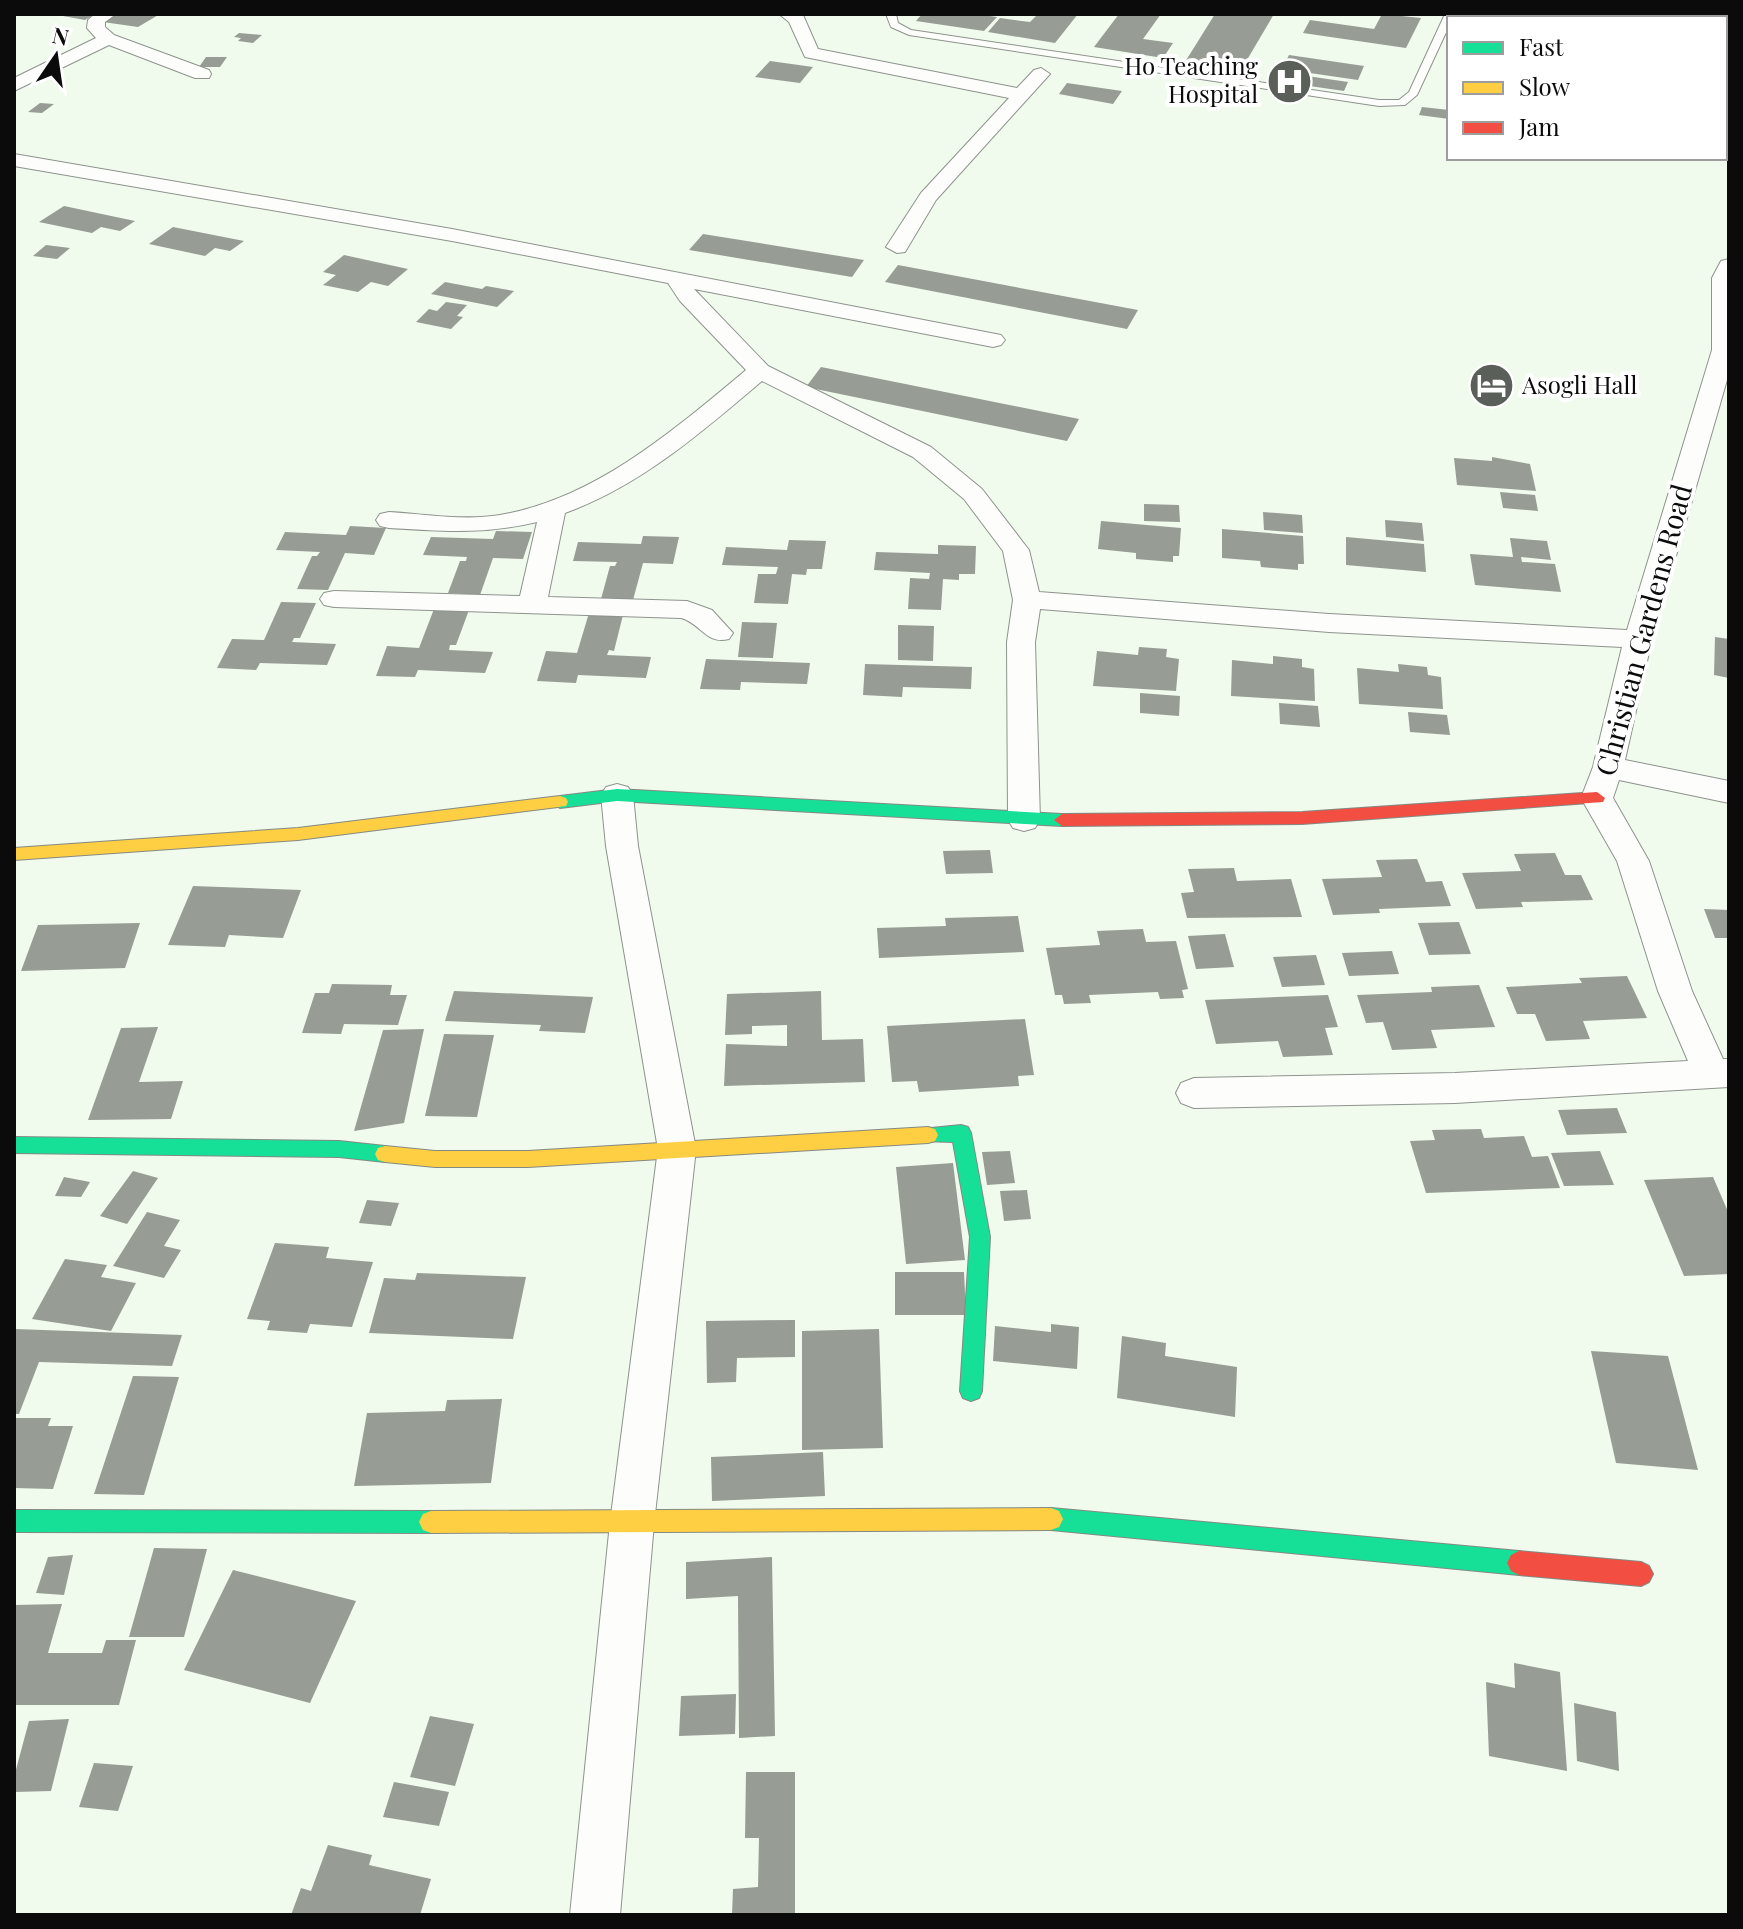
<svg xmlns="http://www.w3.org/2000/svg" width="1743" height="1929" font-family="'Playfair Display',serif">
  <rect width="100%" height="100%" fill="#f0faed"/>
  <path fill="#979c94" d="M52 14H95L85 20Z
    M116 14H160L138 27 103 22Z
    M922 14H975L997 17 984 31 916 21Z
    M1038 14H1078L1055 43 988 32 1000 18 1030 22Z
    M1119 14H1161L1143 39 1173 43 1163 58 1094 47Z
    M1215 14H1274L1241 70 1185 62Z
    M1382 14 1421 18 1406 48 1303 33 1310 20 1374 29Z
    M239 33 262 35 253 43 238 41 241 38 234 37Z
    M1289 55 1364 66 1358 80 1282 69Z
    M206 57H227L220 67H199Z
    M770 61 813 67 800 83 755 77Z
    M1280 72 1348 82 1344 91 1275 81Z
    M1067 83 1122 91 1113 104 1059 94Z
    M40 103 54 104 42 113 28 112Z
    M1422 107 1449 110V119L1419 115Z
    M64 206 135 221 120 231 101 227 92 233 39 222Z
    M173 227 244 241 230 251 215 248 205 256 149 244Z
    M703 234 864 260 852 277 689 250Z
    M46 245 70 248 57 259 33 256Z
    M344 255 408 269 388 286 371 282 358 292 323 285 336 275 323 272Z
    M898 265 1138 310 1127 329 885 282Z
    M445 282 482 289 486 286 514 291 497 307 431 294Z
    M446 302 467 305 457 316 463 317 451 329 416 322 429 309 437 311Z
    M821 367 1079 419 1067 441 806 387Z
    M1492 457 1530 464 1536 491 1457 485 1454 458 1492 461Z
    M1500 492 1535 495 1538 511 1503 508Z
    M1144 504 1179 505 1180 522 1144 521Z
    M1263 512 1302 515 1303 533 1264 530Z
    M1385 520 1422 523 1424 541 1386 537Z
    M1101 521 1181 528 1179 556H1173V562L1136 559V553L1098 549Z
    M350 526 386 528 374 555 345 553 328 590 297 589 312 556H317L320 552 276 550 285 532 346 535Z
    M1222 529 1303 536 1304 564H1298V570L1261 567 1260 561 1222 558Z
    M496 531 532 532 523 559 493 558 480 595 448 593 460 561H466L467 557 423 555 431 537 493 539Z
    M643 536 679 537 673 564 643 563 633 600 601 599 610 566H615L617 562 573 561 578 542 641 544Z
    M1346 537 1424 544 1426 572 1346 565Z
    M1510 538 1547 541 1551 560 1521 557 1522 562 1555 564 1561 592 1475 585 1470 554 1513 557Z
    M789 540 826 541 822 569H807L806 575 792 574 788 604 754 603 758 574H776L778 567 722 565 726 547 787 550Z
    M938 545 976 546 975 574H959V580L943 579 941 610 908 609 910 578 929 579 930 573 874 570 876 552 938 554Z
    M281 602 316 603 300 638H294L292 642 336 644 327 665 260 663 256 670 217 668 232 639 264 640Z
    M434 609 469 610 456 645H450L449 650 493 652 485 673 418 670 415 677 376 676 387 646 419 648Z
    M589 613 623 615 614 651 609 650 607 655 651 657 646 678 578 675 576 683 537 681 546 651 577 653Z
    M742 622 777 623 773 658 738 657Z
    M898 625 934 626 933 661 898 660Z
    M1715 637 1729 639V678L1714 675Z
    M1139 647 1167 649 1166 657 1179 659 1176 691 1093 686 1097 651 1138 655Z
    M1273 656 1302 659V667L1314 669 1315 701 1231 696 1232 660 1273 664Z
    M706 659 810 663 807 684 741 682 740 690 700 689Z
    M865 664 972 667 971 689 903 687 902 697 863 695Z
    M1398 664 1427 667 1428 675 1441 677 1443 709 1359 704 1357 668 1399 672Z
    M1140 693 1180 696 1179 716 1140 713Z
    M1279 703 1318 706 1320 727 1280 724Z
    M1408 712 1447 715 1450 735 1410 732Z
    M990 850 993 873 946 874 943 851Z
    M1555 853 1565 875H1581L1593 900 1521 902 1523 907 1476 909 1462 873 1521 871 1514 854Z
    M1417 859 1426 882 1442 881 1451 906 1379 909 1380 913 1333 915 1322 879 1382 877 1376 860Z
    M1234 868 1237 881 1291 879 1302 917 1187 918 1181 893 1194 892 1188 869Z
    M193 886 301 890 283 938 229 935 225 947 168 945Z
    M1704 909 1729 910V938H1715Z
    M1018 916 1024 952 879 958 877 928 946 926 945 918Z
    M1459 922 1471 954 1429 955 1418 923Z
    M140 923 125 968 21 971 38 925Z
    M1143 929 1146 942 1176 941 1188 989 1182 990 1184 998 1160 999 1158 992 1089 995 1091 1003 1064 1004 1062 995H1055L1046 948 1100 945 1097 931Z
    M1225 934 1234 967 1196 969 1188 936Z
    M1392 951 1399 974 1349 976 1342 953Z
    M1316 955 1325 985 1282 987 1273 957Z
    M1627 976 1647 1018 1583 1021 1590 1039 1546 1041 1535 1014H1517L1506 987 1582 983 1579 978Z
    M332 984 392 985 390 995H407L398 1025 344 1024 341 1034 302 1033 315 993H329Z
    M1479 985 1495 1027 1431 1030 1437 1048 1392 1050 1383 1022 1366 1023 1357 995 1432 992 1431 987Z
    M454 991 593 997 585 1033 539 1031 541 1025 445 1021Z
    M821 991 822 1040 863 1039 865 1082 724 1086 726 1044 787 1046V1025L752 1026V1034L725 1035 727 994Z
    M1328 995 1338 1027 1325 1028 1333 1055 1283 1057 1278 1041 1216 1044 1205 1000Z
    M1025 1019 1034 1075 1018 1076 1019 1086 919 1092 917 1081 892 1082 887 1026Z
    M158 1027 139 1082 183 1081 171 1119 88 1120 121 1028Z
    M424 1029 404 1123 354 1131 383 1030Z
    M444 1034 494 1035 477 1117 425 1116Z
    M1617 1108 1627 1133 1567 1135 1558 1110Z
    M1481 1129 1484 1138 1524 1136 1532 1157 1548 1156 1560 1188 1426 1193 1410 1141 1435 1140 1432 1130Z
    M1010 1151 1015 1183 987 1185 982 1152Z
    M1600 1151 1614 1185 1564 1186 1551 1153Z
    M953 1163 965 1260 906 1264 896 1167Z
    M133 1171 158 1178 127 1224 100 1216Z
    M64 1177 90 1182 81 1197 55 1196Z
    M1713 1177 1729 1214V1274L1684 1276 1644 1180Z
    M1027 1190 1031 1219 1004 1221 1000 1191Z
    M367 1200 399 1203 391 1226 359 1223Z
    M147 1212 180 1220 164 1246 181 1250 164 1278 113 1266Z
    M275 1243 329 1247 326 1258 373 1262 352 1327 310 1324 307 1333 267 1330 270 1321 247 1319Z
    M65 1259 107 1265 101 1277 136 1283 111 1331 32 1319Z
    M895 1272H964L966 1315H895Z
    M417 1273 526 1277 513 1339 369 1333 384 1278 415 1280Z
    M795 1320V1357L737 1358 736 1382 707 1383 706 1321Z
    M1051 1324 1079 1327 1077 1369 993 1361 995 1326 1051 1332Z
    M15 1329 182 1335 172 1366 39 1362 19 1414H14Z
    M879 1329 883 1448 802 1450V1331Z
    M1122 1336 1166 1343 1165 1356 1237 1367 1235 1417 1117 1398Z
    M1591 1351 1668 1356 1698 1470 1616 1463Z
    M133 1376 179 1377 144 1495 94 1494Z
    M502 1399 491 1483 354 1486 367 1413 445 1411 447 1400Z
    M14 1418H51L48 1426H73L53 1489 14 1488Z
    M823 1452 825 1496 712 1501 711 1457Z
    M154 1548 207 1549 184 1637H129Z
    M73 1555 64 1595 36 1593 48 1557Z
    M772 1557 775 1736 739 1738 738 1596 686 1599V1562Z
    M233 1570 356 1601 310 1703 184 1670Z
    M62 1604 48 1653H102L106 1640H136L119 1705H14V1605Z
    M1514 1663 1560 1672 1567 1771 1489 1756 1486 1682 1515 1688Z
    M736 1694 735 1734 679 1736 681 1696Z
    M1574 1703 1616 1712 1619 1771 1577 1761Z
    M430 1716 474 1724 455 1786 410 1777Z
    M69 1719 51 1791 14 1792V1777L29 1721Z
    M94 1763 133 1766 118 1811 79 1807Z
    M746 1772H795V1915H732L733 1889 758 1887 759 1838H745Z
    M394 1782 449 1792 439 1826 383 1817Z
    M328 1845 372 1855 369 1865 431 1879 420 1915H291L301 1888 311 1891Z"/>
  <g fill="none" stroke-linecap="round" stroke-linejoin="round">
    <defs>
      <path id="lane" d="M886 14H896L898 23 911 30 1379 100H1399L1409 92 1445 14H1455L1449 18V26L1417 95 1405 105 1379 106 909 35 891 27Z
        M1573 14H1597L1610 18H1586Z"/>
      <path id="street" d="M95 14H116L105 22V27L114 35 209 70 211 74 209 78H195L109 45 14 91V78L96 38 87 28 88 20Z
        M779 14 803 15 818 49 1017 88 1034 70 1041 68 1050 74 936 200 905 252 897 253 886 247 921 193 1009 98 805 57 789 22Z
        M14 154 452 229 1001 335 1005 340 1001 345 993 347 694 289 768 366 931 447 982 489 1029 550 1039 592 1329 614 1627 630 1712 350V278L1721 261 1729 259V373L1652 639 1625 760 1729 781V803L1619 780 1613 798 1649 861 1692 991 1723 1059H1729V1087L1455 1103 1194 1108 1181 1103 1176 1093 1181 1083 1194 1078 1455 1073 1688 1061 1658 991 1617 861 1581 798 1593 767 1622 647 1329 632 1040 609 1035 642 1040 820 1035 828 1024 831 1013 828 1008 820 1007 642 1013 600 1003 551 964 499 913 457 762 381C702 432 640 486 565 513L548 597 687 601 712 610 733 633 729 639C706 645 702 624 681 618L334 607 324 605 320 599 324 593 334 591 520 596 537 522C482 535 444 531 389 528L380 526 376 520 380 514 389 512C425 514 463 521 500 515 595 499 674 430 746 370L680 301 668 283 452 241 14 166Z
        M617 784 628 787 633 795 638 846 696 1149 654 1523 620 1915H570L610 1523 658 1149 606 846 601 795 606 787Z"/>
      <path id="fast" d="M617 789 1062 814 1070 820 1062 826 617 801 560 808 552 802 560 796Z
        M961 1125 968 1127 971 1133 990 1237 982 1391 979 1398 971 1401 963 1398 960 1391 970 1237 953 1142 921 1141 918 1135 921 1129Z
        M14 1137 339 1141 385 1146 392 1148 395 1154 392 1160 385 1162 339 1157 14 1153Z
        M1051 1508 1519 1551 1527 1555 1531 1563 1527 1571 1519 1575 1051 1530 1043 1527 1039 1519 1043 1511Z
        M14 1510 431 1511 439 1514 443 1522 439 1530 431 1533 14 1532Z"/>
      <path id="slow" d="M560 796 566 798 568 802 566 806 298 840 14 860V848L298 828Z
        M928 1127 935 1129 938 1135 935 1141 928 1143 528 1167H435L385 1162 378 1160 375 1154 378 1148 385 1146 435 1151H528Z
        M1051 1508 1059 1511 1063 1519 1059 1527 1051 1530 431 1533 423 1530 419 1522 423 1514 431 1511Z"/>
      <path id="jam" d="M1597 792 1605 798 1603 802 1302 824 1062 826 1054 820 1062 814 1302 812Z
        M1519 1551 1641 1562 1649 1566 1653 1574 1649 1582 1641 1586 1519 1575 1511 1571 1507 1563 1511 1555Z"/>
    </defs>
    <use href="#lane" stroke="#8e938d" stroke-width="2"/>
    <use href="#street" stroke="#8e938d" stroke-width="2"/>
    <use href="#fast" stroke="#858983" stroke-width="2"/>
    <use href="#slow" stroke="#858983" stroke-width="2"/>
    <use href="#jam" stroke="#858983" stroke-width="2"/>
    <use href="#lane" fill="#fdfefc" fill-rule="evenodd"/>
    <use href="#street" fill="#fdfefc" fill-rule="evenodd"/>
    <use href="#fast" fill="#16e098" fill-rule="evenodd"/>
    <use href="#slow" fill="#ffcf43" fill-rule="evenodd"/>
    <use href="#jam" fill="#f24e42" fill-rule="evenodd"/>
  </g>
  <defs>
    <symbol id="hospital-disc" viewBox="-11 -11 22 22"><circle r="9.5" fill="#5b5f5a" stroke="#fff"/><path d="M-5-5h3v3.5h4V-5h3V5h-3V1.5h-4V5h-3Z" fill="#fff"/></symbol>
    <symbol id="hotel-disc" viewBox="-11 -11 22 22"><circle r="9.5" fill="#5b5f5a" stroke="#fff"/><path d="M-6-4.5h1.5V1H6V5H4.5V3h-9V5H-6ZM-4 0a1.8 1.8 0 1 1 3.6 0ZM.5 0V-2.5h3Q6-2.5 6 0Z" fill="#fff"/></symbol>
  </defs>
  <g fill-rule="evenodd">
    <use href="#hospital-disc" x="1264" y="56" width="51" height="51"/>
    <use href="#hotel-disc" x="1466" y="360" width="51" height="51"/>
  </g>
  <g text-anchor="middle" stroke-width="8" stroke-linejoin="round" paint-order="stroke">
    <g font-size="24" fill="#0b0b0b" stroke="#fff" text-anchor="end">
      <text x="1258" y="75">Ho Teaching<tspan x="1258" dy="28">Hospital</tspan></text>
      <text x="1522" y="394" text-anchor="start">Asogli Hall</text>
    </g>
    <g font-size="28" fill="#0b0b0b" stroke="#fff">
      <text transform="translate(1644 630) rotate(-75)" y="10">Christian Gardens Road</text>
    </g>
  </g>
  <rect width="1743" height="1929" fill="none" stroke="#0b0b0b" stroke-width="32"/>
  <rect x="1447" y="16" width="280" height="144" fill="#ffffff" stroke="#9d9d9d" stroke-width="2"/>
  <rect x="1463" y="42" width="40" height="12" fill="#16e098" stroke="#9d9d9d" stroke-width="2"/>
  <text x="1519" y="56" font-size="24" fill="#0b0b0b">Fast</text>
  <rect x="1463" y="82" width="40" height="12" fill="#ffcf43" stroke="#9d9d9d" stroke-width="2"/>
  <text x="1519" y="96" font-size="24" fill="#0b0b0b">Slow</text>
  <rect x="1463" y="122" width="40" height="12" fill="#f24e42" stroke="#9d9d9d" stroke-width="2"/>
  <text x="1519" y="136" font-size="24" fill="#0b0b0b">Jam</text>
  <g transform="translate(56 56) rotate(13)" stroke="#ffffff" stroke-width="6" paint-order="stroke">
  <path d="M0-6L14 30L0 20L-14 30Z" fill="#0b0b0b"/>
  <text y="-12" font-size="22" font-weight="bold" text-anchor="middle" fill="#0b0b0b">N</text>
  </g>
</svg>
